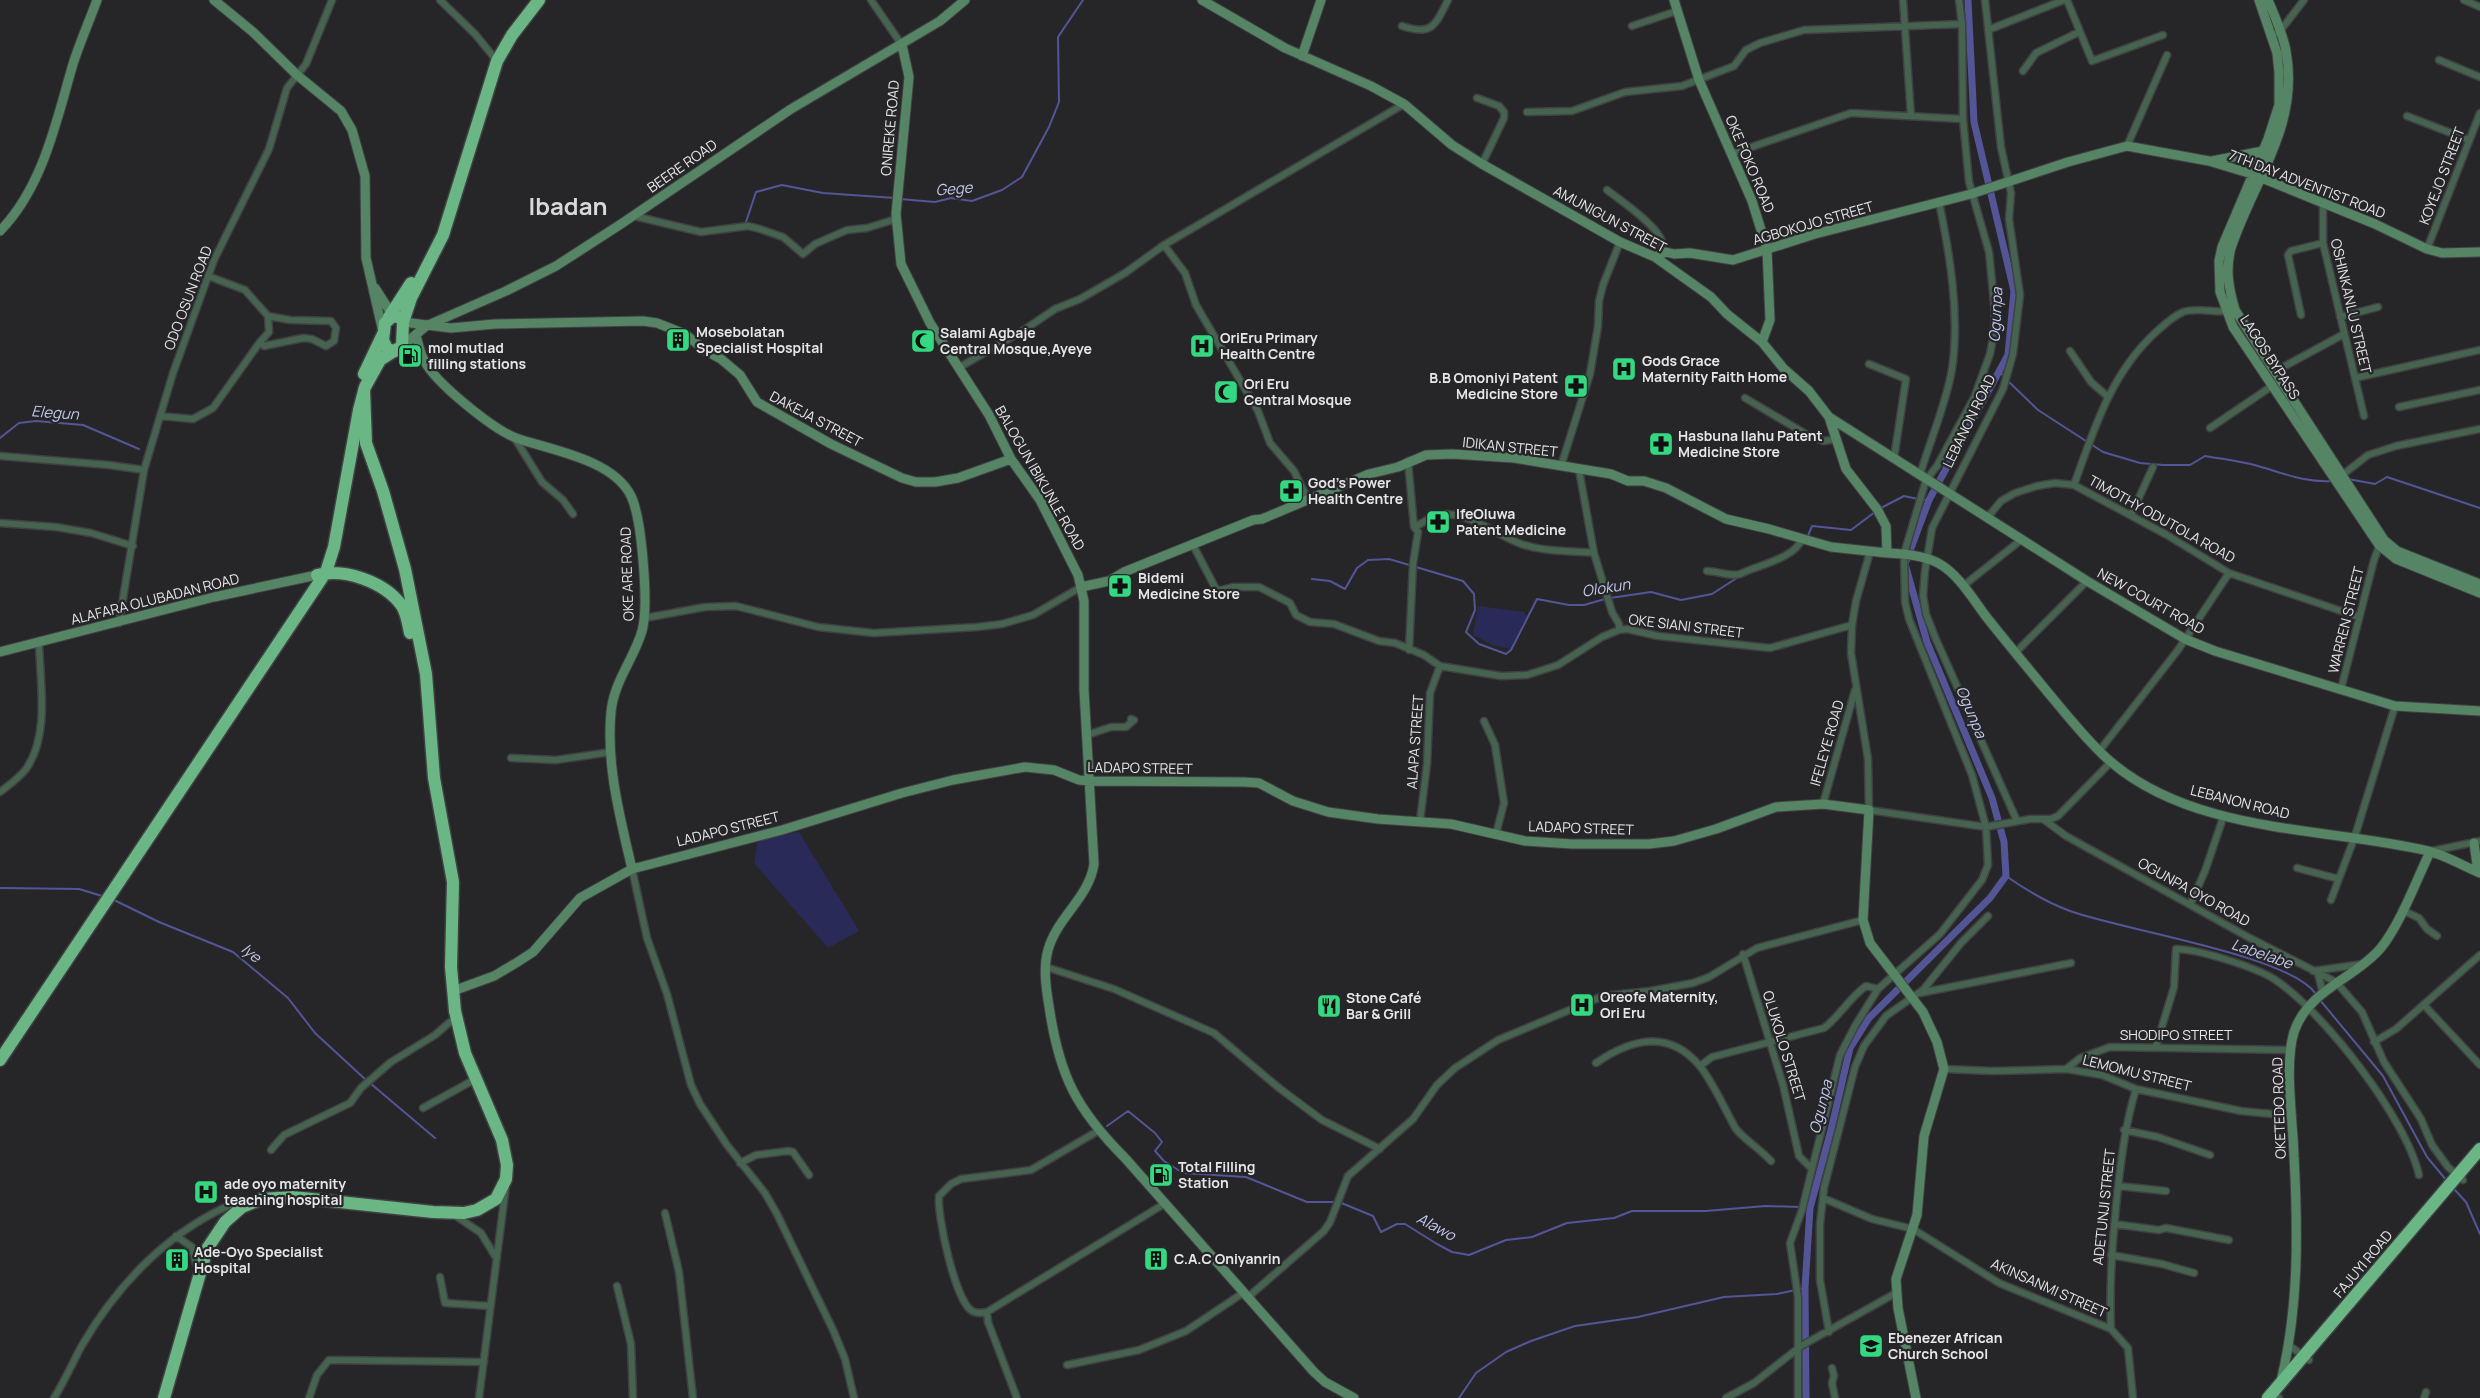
<svg xmlns="http://www.w3.org/2000/svg" width="2480" height="1398" font-family="Manrope,sans-serif">
  <rect width="100%" height="100%" fill="#262629"/>
  <path fill="#2a2a58" d="M1478 606 1524 612 1527 616 1510 649 1493 645 1473 635Z
    M799 832 859 931 828 948 754 863 758 840Z"/>
  <g fill="none" stroke-linecap="round" stroke-linejoin="round">
    <path stroke="#535597" stroke-width="2" d="M900 199 935 202 951 198 972 201 1002 190 1022 177 1049 127 1059 102 1058 37 1083 0
      M745 225 756 192 782 185 823 193 895 198
      M1998 371 2004 376
      M2007 380 2038 410 2103 452 2140 463 2163 465H2190L2205 456C2222 459 2240 461 2258 466 2283 473 2305 483 2333 481
      M0 438 19 423 36 421 83 425 139 449
      M2348 479 2375 484 2387 477 2480 508
      M1923 500H1929
      M1879 509 1904 496 1918 499
      M1807 538 1812 526 1851 530 1875 512
      M1312 579 1330 581 1345 589 1357 568 1368 560 1389 559 1463 581 1474 594 1475 610 1466 632 1479 644 1506 654 1511 650 1537 599 1569 605H1584L1605 599
      M1610 598 1651 592 1681 600 1712 594 1740 576
      M2006 876C2026 890 2048 903 2070 911 2122 930 2289 955 2316 994
      M0 888 79 889 102 896
      M114 900 159 922 233 952 288 998 315 1033 366 1080
      M2320 1000 2383 1076 2427 1157 2447 1181
      M370 1083 435 1138
      M1107 1126 1128 1111 1155 1133 1162 1142 1155 1151 1164 1161 1183 1173 1246 1177 1307 1202H1339L1373 1216 1381 1232 1397 1224H1405L1437 1244 1452 1252 1469 1255 1506 1240 1532 1237 1567 1223 1614 1218 1632 1211H1706L1765 1206 1800 1207
      M2454 1189 2466 1202 2480 1234
      M1459 1398 1476 1373 1506 1352 1531 1341 1575 1326 1638 1317 1724 1297 1777 1294 1805 1288"/>
    <path stroke="#535597" stroke-width="7" d="M1806 1398 1805 1288 1810 1208 1831 1130 1850 1048 1869 1018 1990 898 2006 876 2004 842 1992 798 1927 642 1905 564 1929 500 2008 355 2014 291 1974 122 1968 0"/>
    <defs>
      <path id="street" d="M440 0 475 34 497 61
        M871 0 902 45
        M1903 0 1911 116
        M1985 0 2001 147 2011 193 2009 219 2020 295 2013 354 2003 389 1932 528 1925 571 1923 595 1926 614 1935 637 2017 821
        M2067 0 2092 61 2163 35
        M2464 0 2480 7
        M1402 26C1432 36 1435 26 1448 0
        M1632 26 1677 11
        M1988 30 2064 0
        M2272 36 2280 31 2304 0
        M2439 60 2480 77
        M2023 71 2036 53 2079 32
        M1477 98 1499 106 1504 112V118L1482 164
        M1527 112 1572 111 1625 92 1682 86 1734 66 1746 50 1760 43 1804 30 1962 24
        M2407 116 2469 140
        M2127 146 2167 55
        M1731 154 1851 113 1963 119
        M1607 190C1620 200 1658 226 1662 242 1663 245 1661 250 1661 254
        M2323 202V243L2364 416
        M634 216 701 232 748 226 760 229 783 237 803 254 815 244 847 230 867 228 896 219
        M1164 245 1185 273 1196 305 1258 411 1270 443 1294 471 1308 500
        M2427 249 2480 113
        M2301 315 2288 255 2291 251 2323 243
        M2340 317 2378 307
        M260 342 269 332 268 316
        M2070 351 2091 382 2107 396
        M1869 364 1906 379 1894 458
        M961 371 960 367 1024 330 1055 309 1080 299 1125 273 1164 245 1404 104
        M2274 372 2344 334
        M2355 378 2480 350
        M1745 398 1811 437 1824 441 1836 439
        M2399 407 2480 390
        M160 416 193 419 213 408 260 342 264 346 303 338 312 339 326 346 334 341 336 328 331 321 290 320 268 316 245 290 208 276
        M2210 428 2272 386
        M514 437 542 482 563 500 573 514
        M0 456 109 465 144 470
        M1408 461 1414 527 1418 532 1413 564 1409 650
        M1561 466 1590 374 1598 326 1599 301 1603 285 1620 242
        M1579 470 1594 553 1612 612 1619 624V630
        M1920 475C1930 440 1946 405 1952 369 1960 315 1950 255 1939 202
        M2341 476 2368 455 2396 446 2480 429
        M2074 485C2094 429 2111 373 2156 332 2164 325 2173 316 2183 312 2196 307 2215 313 2229 311
        M2131 515 2153 467
        M1987 518 2001 501 2015 493 2037 486 2055 483 2074 485 2167 535 2229 573 2359 617
        M0 523 56 527 91 533 133 546
        M1414 527C1422 524 1430 517 1438 515 1467 510 1496 535 1521 544 1545 552 1570 551 1594 553
        M1193 545 1217 591 1233 587H1259L1290 603 1296 615 1310 622 1334 624 1379 641 1395 643 1424 655 1440 666 1501 676 1527 675 1558 665 1602 637 1619 630 1627 629 1658 636 1770 648 1852 625
        M1870 552 1856 601 1852 625 1851 653 1868 759 1869 810 1986 827 2030 819H2051L2058 816 2111 762
        M1707 571C1718 571 1729 577 1740 574 1758 565 1794 559 1802 539
        M1963 586 2021 540
        M645 618 705 607 736 606 818 627 874 633 977 627 1002 624 1033 615 1081 587
        M119 623 144 470 173 373 214 260 269 149 287 88 306 64 332 0
        M2015 653 2087 581
        M2341 689 2374 560 2380 544
        M1484 721 1495 745 1504 803 1496 834
        M1087 735 1111 727H1126L1134 720 1131 719
        M2100 750 2178 650 2229 573
        M511 758 556 760 611 752
        M0 792C9 785 19 778 26 769 50 735 40 682 39 643
        M1823 804 1855 690
        M2043 819 2066 836 2248 937 2336 982 2362 1012 2384 1062 2421 1119 2432 1145 2448 1167 2463 1180
        M1420 821 1427 764 1430 693 1440 666
        M2432 851 2480 841
        M2297 868 2339 879
        M632 869 647 938 667 994 691 1085 700 1104 727 1145 765 1193 777 1214 834 1332 845 1359 854 1398
        M2331 900 2355 836 2395 706
        M2190 905 2205 871 2224 815
        M2402 910 2419 918 2427 929 2437 936
        M1743 954 1783 1085 1799 1156 1812 1169
        M1046 967 1114 989 1214 1033 1279 1088 1322 1120 1380 1149
        M2313 971 2363 964
        M2318 974 2323 993
        M1920 993 2071 963
        M2424 1005 2480 1065
        M2374 1042 2396 1029 2480 955
        M2156 1046 2174 987 2176 949C2198 949 2255 967 2274 979 2323 1011 2406 1118 2419 1175
        M1596 1063C1631 1039 1668 1029 1699 1065 1712 1080 1725 1110 1736 1129 1746 1141 1759 1148 1771 1161
        M1700 1066 1712 1057 1824 1028C1840 1016 1849 998 1866 986L1878 989
        M1944 1069 1993 1071 2066 1069 2102 1075 2136 1089 2241 1111 2293 1116
        M2066 1069 2080 1058 2110 1047 2291 1050
        M423 1108 470 1082
        M2124 1130 2158 1137 2210 1155
        M1098 1131 1031 1170 961 1179 951 1184 939 1196C937 1215 955 1301 972 1311 977 1314 982 1313 987 1312L1164 1204
        M271 1150 284 1135 350 1103 361 1088 391 1062 435 1035 450 1022
        M740 1163 756 1155 788 1151 793 1152 809 1175
        M2118 1186 2166 1191
        M1823 1198 1872 1219 1913 1229 1999 1283 2111 1329 2128 1348 2133 1398
        M665 1213 679 1272 693 1398
        M456 1216 481 1233 495 1256
        M2114 1224 2159 1230 2166 1228 2229 1240
        M176 1236 192 1247 196 1264
        M2111 1255 2162 1264 2194 1273
        M440 1277 445 1303 490 1306
        M617 1286 631 1344 633 1398
        M1247 1298 1324 1231 1330 1222 1348 1176 1413 1119 1437 1085 1455 1068 1498 1040 1603 996 1650 991 1693 983 1709 977 1757 948 1863 920
        M987 1312 988 1322 1017 1398
        M2111 1329C2109 1281 2113 1235 2118 1187 2122 1153 2126 1122 2136 1089
        M1829 1332 1820 1280V1224L1824 1188 1855 1067 1864 1046 1886 1016 1923 990 1961 943 1988 916
        M2290 1346 2309 1360
        M1067 1365 1139 1350 1186 1331 1243 1293
        M1832 1368 1834 1376 1832 1383 1835 1398
        M2278 1397 2279 1398
        M54 1398C64 1382 72 1364 81 1347 118 1283 172 1227 242 1200
        M309 1398 317 1375 329 1360 484 1362
        M479 1398 506 1185
        M1726 1398 1754 1383 1801 1346 1896 1293
        M1798 1398V1297L1790 1243 1802 1210 1840 1055 1855 1026 1878 989 1940 934 1982 880 1988 865 1986 827 1972 775 1909 619 1905 602 1904 554 1926 480 1937 466 1974 398 1990 354 1994 333 1995 312 1989 252 1969 182 1963 119 1962 24 1959 0
        M2424 1398 2426 1392"/>
      <path id="secondary" d="M214 0 253 32 297 75 341 111 352 130 365 176 366 258 383 332
        M1202 0 1285 48 1371 86 1404 104 1452 145 1482 164 1620 242 1655 257 1711 297 1727 314 1762 342 1784 369 1809 391 1829 417 1846 469 1877 509 1886 526 1887 553C1904 554 1923 555 1938 563 1959 574 1974 601 1988 619 2012 649 2036 678 2060 707 2076 726 2092 746 2111 762 2196 834 2325 827 2428 851 2445 855 2463 866 2480 873
        M1674 0 1699 80 1752 201 1767 249 1770 320 1762 342
        M2259 0 2277 53 2279 72V105L2268 139 2222 247 2219 261 2220 292 2233 327 2379 545 2396 559 2480 593
        M2268 0C2275 17 2283 34 2286 51 2300 126 2253 181 2231 248 2225 270 2229 289 2235 310L2384 540 2397 551 2480 584
        M902 45 909 77 896 214 901 264 930 323 989 415 1011 459 1040 500 1078 575 1084 601V690L1094 864C1089 898 1057 917 1048 950 1043 968 1046 988 1049 1006 1059 1075 1076 1109 1125 1158L1314 1372 1325 1382 1354 1398
        M1302 56 1321 0
        M2212 161 2263 151
        M0 231C43 187 56 122 73 64 80 42 89 22 97 0
        M1655 257 1666 252 1674 254 1690 253 1733 260 1815 234 1971 194 2068 162 2127 146 2209 161 2252 174 2375 224 2427 249 2442 253 2480 252
        M375 288 393 316
        M403 322 451 328 495 324 643 321 657 323 685 334 706 351 721 359 740 375 757 402 831 444 902 478 916 482H935L958 478 1011 459
        M416 335C418 343 420 353 424 360 434 382 493 429 516 438 550 450 613 459 631 496 642 519 649 606 642 631 634 659 614 681 611 712 606 765 620 817 632 869
        M400 348 426 326 506 291 556 266 621 224 791 109 940 21 965 0
        M399 349 411 352 424 360
        M1829 417 2087 581 2185 639 2215 651 2395 706 2480 711
        M1081 587 1109 581 1124 572 1253 520 1262 519 1369 474 1398 467 1426 455 1452 454 1514 458 1611 474 1628 481H1644L1666 488 1726 519 1769 529 1831 547 1887 553
        M0 652 214 597 317 575
        M2474 843 2478 872
        M453 991 494 976 516 963 533 952 580 898 632 869 782 830 902 793 953 780 1025 767 1054 770 1079 780 1090 781 1244 782 1259 783 1293 801 1328 812 1378 819 1451 824 1525 841 1572 844H1649L1674 841 1716 829 1776 807 1823 804 1869 810 1863 920 1870 943 1923 1012 1937 1042 1944 1069 1924 1136 1917 1215 1896 1279 1898 1308 1916 1398
        M2281 1381C2299 1307 2298 1232 2294 1156 2293 1121 2284 1064 2294 1032 2308 990 2354 979 2380 949 2400 925 2416 881 2430 852"/>
      <path id="highway" d="M389 317 411 283
        M403 322 411 298 443 235 497 61 512 35 539 0
        M364 374 383 334
        M317 575C345 568 385 582 402 606 407 614 408 624 410 633
        M0 1060 326 572 334 547 359 410 365 387 380 360 402 346 403 322 401 318 393 316 385 323 383 340 387 349 395 351
        M164 1398 207 1249 225 1222 242 1207 262 1199 293 1197 433 1212 464 1213 477 1210 496 1199 506 1179 507 1165 502 1140 465 1053 455 1011 451 967 453 882 434 778 426 674 405 569 383 491 366 443 364 390
        M2268 1398 2480 1149"/>
    </defs>
    <use href="#street" stroke="#414144" stroke-width="9"/>
    <use href="#secondary" stroke="#414144" stroke-width="11"/>
    <use href="#highway" stroke="#414144" stroke-width="15"/>
    <use href="#street" stroke="#45634f" stroke-width="6"/>
    <use href="#secondary" stroke="#558565" stroke-width="9"/>
    <use href="#highway" stroke="#6ab785" stroke-width="12"/>
  </g>
  <defs>
    <symbol id="building-square" viewBox="-11 -11 22 22"><rect x="-9" y="-9" width="18" height="18" rx="4" fill="#34d881" stroke="#262629"/><path d="M-4-6H4V6H1V3H-1V6H-4ZM-2.5-4.3h1.7v1.8h-1.7ZM.8-4.3h1.7v1.8H.8ZM-2.5-1h1.7V.8h-1.7ZM.8-1h1.7V.8H.8Z" fill="#111"/></symbol>
    <symbol id="mosque-square" viewBox="-11 -11 22 22"><rect x="-9" y="-9" width="18" height="18" rx="4" fill="#34d881" stroke="#262629"/><path d="M3.5-4.9A6 6 0 1 0 3.5 4.9A5 5 0 1 1 3.5-4.9Z" fill="#111"/></symbol>
    <symbol id="hospital-square" viewBox="-11 -11 22 22"><rect x="-9" y="-9" width="18" height="18" rx="4" fill="#34d881" stroke="#262629"/><path d="M-5-5h3v3.5h4V-5h3V5h-3V1.5h-4V5h-3Z" fill="#111"/></symbol>
    <symbol id="fuel-square" viewBox="-11 -11 22 22"><rect x="-9" y="-9" width="18" height="18" rx="4" fill="#34d881" stroke="#262629"/><path d="M-5.5-6h7V0h2V4h1.3V-2.5L3-4.5l.8-.8L6-3V5H2.5V1h-1V6h-7ZM-4.2-4.7v3.2H.2V-4.7Z" fill="#111"/></symbol>
    <symbol id="pharmacy-square" viewBox="-11 -11 22 22"><rect x="-9" y="-9" width="18" height="18" rx="4" fill="#34d881" stroke="#262629"/><path d="M-2-6h4v4h4v4h-4v4h-4v-4h-4v-4h4Z" fill="#111"/></symbol>
    <symbol id="restaurant-square" viewBox="-11 -11 22 22"><rect x="-9" y="-9" width="18" height="18" rx="4" fill="#34d881" stroke="#262629"/><path d="M-5-6h1v4h1v-4h1v4h1v-4h1v5L-1.5 .5V6h-2V.5L-5-1ZM5-6V6H3V1.5H1.5Q1.5-4 5-6Z" fill="#111"/></symbol>
    <symbol id="school-square" viewBox="-11 -11 22 22"><rect x="-9" y="-9" width="18" height="18" rx="4" fill="#34d881" stroke="#262629"/><path d="M0-5L7-2L0 1L-7-2ZM-4 1L0 2.5L4 1V4Q0 6-4 4Z" fill="#111"/></symbol>
  </defs>
  <g fill-rule="evenodd">
    <use href="#building-square" x="664" y="326" width="28" height="28"/>
    <use href="#mosque-square" x="909" y="327" width="28" height="28"/>
    <use href="#hospital-square" x="1188" y="332" width="28" height="28"/>
    <use href="#fuel-square" x="396" y="342" width="28" height="28"/>
    <use href="#hospital-square" x="1610" y="355" width="28" height="28"/>
    <use href="#pharmacy-square" x="1562" y="372" width="28" height="28"/>
    <use href="#mosque-square" x="1212" y="378" width="28" height="28"/>
    <use href="#pharmacy-square" x="1647" y="430" width="28" height="28"/>
    <use href="#pharmacy-square" x="1277" y="477" width="28" height="28"/>
    <use href="#pharmacy-square" x="1424" y="508" width="28" height="28"/>
    <use href="#pharmacy-square" x="1106" y="572" width="28" height="28"/>
    <use href="#hospital-square" x="1568" y="991" width="28" height="28"/>
    <use href="#restaurant-square" x="1315" y="992" width="28" height="28"/>
    <use href="#fuel-square" x="1147" y="1161" width="28" height="28"/>
    <use href="#hospital-square" x="192" y="1178" width="28" height="28"/>
    <use href="#building-square" x="1142" y="1245" width="28" height="28"/>
    <use href="#building-square" x="163" y="1246" width="28" height="28"/>
    <use href="#school-square" x="1857" y="1332" width="28" height="28"/>
  </g>
  <g text-anchor="middle" stroke-width="4.5" stroke-linejoin="round" paint-order="stroke">
    <g font-size="14" fill="#e6e6e9" stroke="#262629">
      <text transform="translate(890 128) rotate(-85)" y="5">ONIREKE ROAD</text>
      <text transform="translate(1750 164) rotate(67)" y="5">OKE FOKO ROAD</text>
      <text transform="translate(682 166) rotate(-35)" y="5">BEERE ROAD</text>
      <text transform="translate(2442 176) rotate(-69)" y="5">KOYEJO STREET</text>
      <text transform="translate(2307 184) rotate(21)" y="5">7TH DAY ADVENTIST ROAD</text>
      <text transform="translate(1610 219) rotate(28)" y="5">AMUNIGUN STREET</text>
      <text transform="translate(1813 223) rotate(-16)" y="5">AGBOKOJO STREET</text>
      <text transform="translate(188 298) rotate(-69)" y="5">ODO OSUN ROAD</text>
      <text transform="translate(2351 306) rotate(77)" y="5">OSHINKANLU STREET</text>
      <text transform="translate(2270 357) rotate(57)" y="5">LAGOS BYPASS</text>
      <text transform="translate(816 419) rotate(28)" y="5">DAKEJA STREET</text>
      <text transform="translate(1969 421) rotate(-64)" y="5">LEBANON ROAD</text>
      <text transform="translate(1510 447) rotate(6)" y="5">IDIKAN STREET</text>
      <text transform="translate(1040 478) rotate(60)" y="5">BALOGUN IBIKUNLE ROAD</text>
      <text transform="translate(2162 519) rotate(29)" y="5">TIMOTHY ODUTOLA ROAD</text>
      <text transform="translate(627 574) rotate(-92)" y="5">OKE ARE ROAD</text>
      <text transform="translate(155 599) rotate(-14)" y="5">ALAFARA OLUBADAN ROAD</text>
      <text transform="translate(2151 601) rotate(29)" y="5">NEW COURT ROAD</text>
      <text transform="translate(2346 620) rotate(-76)" y="5">WARREN STREET</text>
      <text transform="translate(1686 626) rotate(7)" y="5">OKE SIANI STREET</text>
      <text transform="translate(1415 742) rotate(-86)" y="5">ALAPA STREET</text>
      <text transform="translate(1827 743) rotate(-74)" y="5">IFELEYE ROAD</text>
      <text transform="translate(1140 768) rotate(1)" y="5">LADAPO STREET</text>
      <text transform="translate(2240 802) rotate(14)" y="5">LEBANON ROAD</text>
      <text transform="translate(1581 828) rotate(2)" y="5">LADAPO STREET</text>
      <text transform="translate(728 829) rotate(-14)" y="5">LADAPO STREET</text>
      <text transform="translate(2194 892) rotate(29)" y="5">OGUNPA OYO ROAD</text>
      <text x="2176" y="1040">SHODIPO STREET</text>
      <text transform="translate(1784 1046) rotate(73)" y="5">OLUKOLO STREET</text>
      <text transform="translate(2137 1073) rotate(14)" y="5">LEMOMU STREET</text>
      <text transform="translate(2279 1108) rotate(-92)" y="5">OKETEDO ROAD</text>
      <text transform="translate(2104 1207) rotate(-84)" y="5">ADETUNJI STREET</text>
      <text transform="translate(2363 1264) rotate(-50)" y="5">FAJUYI ROAD</text>
      <text transform="translate(2049 1288) rotate(24)" y="5">AKINSANMI STREET</text>
    </g>
    <g font-size="14" font-weight="bold" fill="#e6e6e9" stroke="#262629" text-anchor="start">
      <text x="696" y="337">Mosebolatan<tspan x="696" dy="16">Specialist Hospital</tspan></text>
      <text x="940" y="338">Salami Agbaje<tspan x="940" dy="16">Central Mosque,Ayeye</tspan></text>
      <text x="1220" y="343">OriEru Primary<tspan x="1220" dy="16">Health Centre</tspan></text>
      <text x="428" y="353">mol mutlad<tspan x="428" dy="16">filling stations</tspan></text>
      <text x="1642" y="366">Gods Grace<tspan x="1642" dy="16">Maternity Faith Home</tspan></text>
      <text x="1558" y="383" text-anchor="end">B.B Omoniyi Patent<tspan x="1558" dy="16">Medicine Store</tspan></text>
      <text x="1244" y="389">Ori Eru<tspan x="1244" dy="16">Central Mosque</tspan></text>
      <text x="1678" y="441">Hasbuna Ilahu Patent<tspan x="1678" dy="16">Medicine Store</tspan></text>
      <text x="1308" y="488">God's Power<tspan x="1308" dy="16">Health Centre</tspan></text>
      <text x="1456" y="519">IfeOluwa<tspan x="1456" dy="16">Patent Medicine</tspan></text>
      <text x="1138" y="583">Bidemi<tspan x="1138" dy="16">Medicine Store</tspan></text>
      <text x="1600" y="1002">Oreofe Maternity,<tspan x="1600" dy="16">Ori Eru</tspan></text>
      <text x="1346" y="1003">Stone Café<tspan x="1346" dy="16">Bar &amp; Grill</tspan></text>
      <text x="1178" y="1172">Total Filling<tspan x="1178" dy="16">Station</tspan></text>
      <text x="224" y="1189">ade oyo maternity<tspan x="224" dy="16">teaching hospital</tspan></text>
      <text x="194" y="1257">Ade-Oyo Specialist<tspan x="194" dy="16">Hospital</tspan></text>
      <text x="1174" y="1264">C.A.C Oniyanrin</text>
      <text x="1888" y="1343">Ebenezer African<tspan x="1888" dy="16">Church School</tspan></text>
    </g>
    <g font-size="15" font-style="italic" fill="#c4c8ee" stroke="#262629">
      <text transform="translate(954 189) rotate(-5)" y="5">Gege</text>
      <text transform="translate(1996 315) rotate(-87)" y="5">Ogunpa</text>
      <text transform="translate(55 413) rotate(4)" y="5">Elegun</text>
      <text transform="translate(1606 588) rotate(-9)" y="5">Olokun</text>
      <text transform="translate(1971 712) rotate(67)" y="5">Ogunpa</text>
      <text transform="translate(251 953) rotate(39)" y="5">Iye</text>
      <text transform="translate(2262 954) rotate(19)" y="5">Labelabe</text>
      <text transform="translate(1821 1107) rotate(-76)" y="5">Ogunpa</text>
      <text transform="translate(1436 1227) rotate(28)" y="5">Alawo</text>
    </g>
    <g font-size="24" font-weight="bold" fill="#d7d8dd" stroke="#262629">
      <text x="568" y="215">Ibadan</text>
    </g>
  </g>
</svg>
